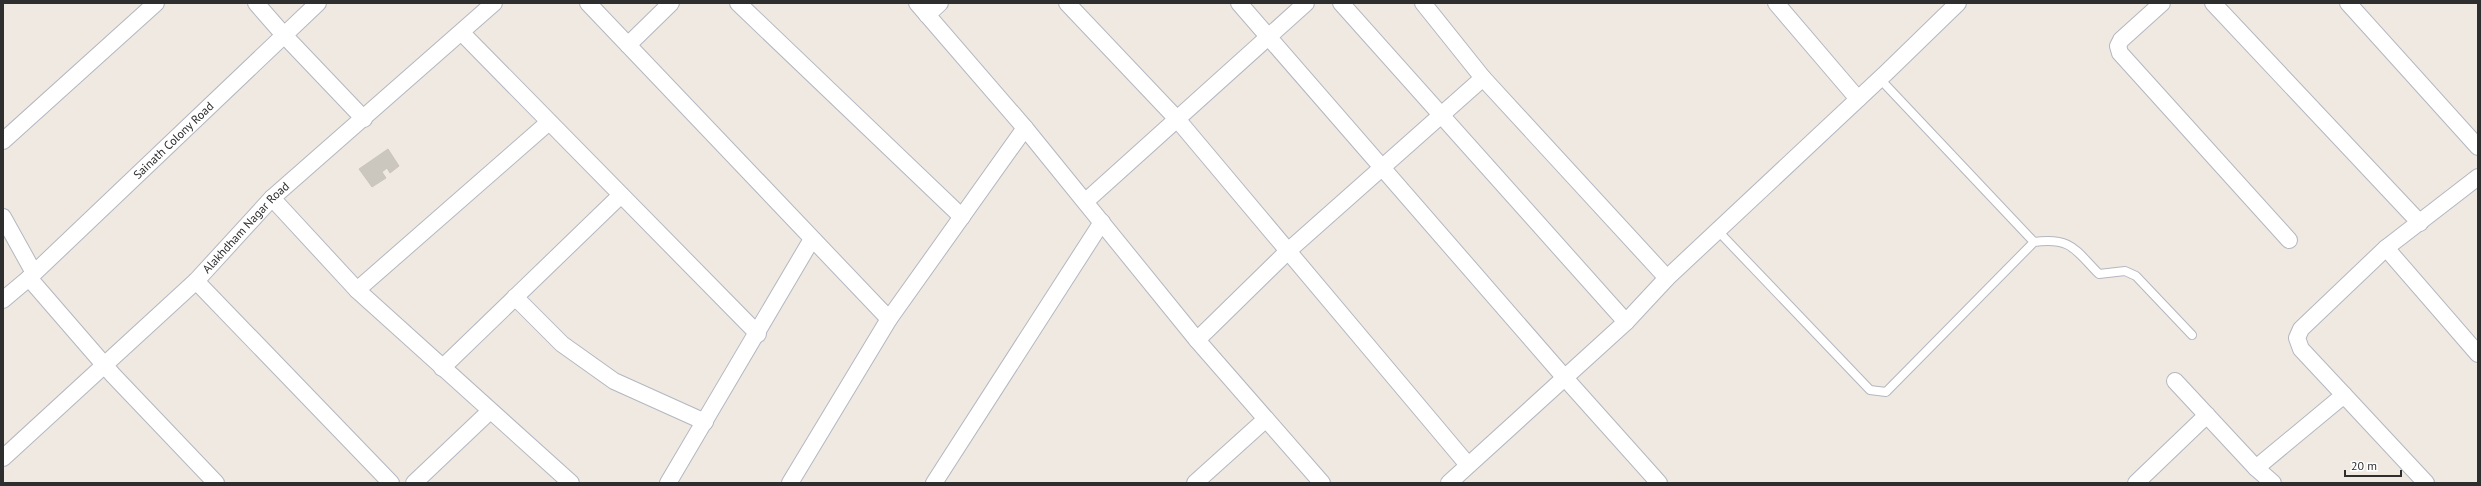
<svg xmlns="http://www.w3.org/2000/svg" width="2481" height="486" font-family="'PT Sans',sans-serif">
  <rect width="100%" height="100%" fill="#efe9e1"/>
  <path fill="#cbc7bf" stroke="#cbc5ba" d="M388 149 399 166 390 173 387 168 382 172 386 178 372 187 359 169Z"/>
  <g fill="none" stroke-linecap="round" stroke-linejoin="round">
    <defs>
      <path id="lane" d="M1880 79 2034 242C2072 237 2075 250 2099 274L2125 271 2136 276 2192 335
        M1718 231 1870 390 1886 392 2034 242"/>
      <g id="street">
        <path d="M256 3 283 34 364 119"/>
        <path d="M588 3 889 319 790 483"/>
        <path d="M738 3 962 217"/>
        <path d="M917 3 1025 128 1197 340 1322 483"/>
        <path d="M1067 3 1177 119 1468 465"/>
        <path d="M1239 3 1565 378 1659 483"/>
        <path d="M1341 3 1626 322"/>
        <path d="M1423 3 1483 78 1667 278"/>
        <path d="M1776 3 1858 99"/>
        <path d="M2162 3 2121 40 2118 46 2120 53 2289 240"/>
        <path d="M2213 3 2420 223"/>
        <path d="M2348 3 2478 147"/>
        <path d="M927 15 940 3"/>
        <path d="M462 33 758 334"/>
        <path d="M628 45 671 3"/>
        <path d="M3 141 156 3"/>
        <path d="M272 198 357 290 571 483"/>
        <path d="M1086 201 1306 3"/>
        <path d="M3 217 34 273"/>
        <path d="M2386 248 2478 354"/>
        <path d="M196 281 391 483"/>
        <path d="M357 290 549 122"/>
        <path d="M515 297 562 344 614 381 705 422"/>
        <path d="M3 300 29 278"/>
        <path d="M889 319 1025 128"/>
        <path d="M1197 340 1288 251 1483 78"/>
        <path d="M442 368 621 195"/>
        <path d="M2175 381 2256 468"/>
        <path d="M2344 395 2301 349 2297 338 2301 329 2386 248 2478 177"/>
        <path id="s1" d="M3 458 196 281 272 198 494 3"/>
        <path id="s2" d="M216 483 113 375 29 278 318 3"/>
        <path d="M414 483 490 411"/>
        <path d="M668 483 812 239"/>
        <path d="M934 483 1102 222"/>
        <path d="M1195 483 1266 419"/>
        <path d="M1449 483 1626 322 1667 278 1887 72 1958 3"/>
        <path d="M2136 483 2207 415"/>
        <path d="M2273 483 2256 468 2344 395 2426 483"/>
      </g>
    </defs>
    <use href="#lane" stroke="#b4b7c1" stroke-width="10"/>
    <use href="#street" stroke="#b4b7c1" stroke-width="18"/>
    <use href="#lane" stroke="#fff" stroke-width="8"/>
    <use href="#street" stroke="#fff" stroke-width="16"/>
  </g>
  <g text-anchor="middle" stroke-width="3" stroke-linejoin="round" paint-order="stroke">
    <g font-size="12" fill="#2e2e2e" stroke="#fff">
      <text dy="4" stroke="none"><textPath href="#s2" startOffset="477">Sainath Colony Road</textPath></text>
      <text dy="4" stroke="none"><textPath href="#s1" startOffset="335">Alakhdham Nagar Road</textPath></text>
    </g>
  </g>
  <rect width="2481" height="486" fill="none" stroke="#2e2e2e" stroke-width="8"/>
  <path d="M2345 470v6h56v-6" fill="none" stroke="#2e2e2e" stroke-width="2"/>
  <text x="2351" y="470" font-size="12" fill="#2e2e2e" stroke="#ffffff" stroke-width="3" paint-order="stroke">20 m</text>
</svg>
